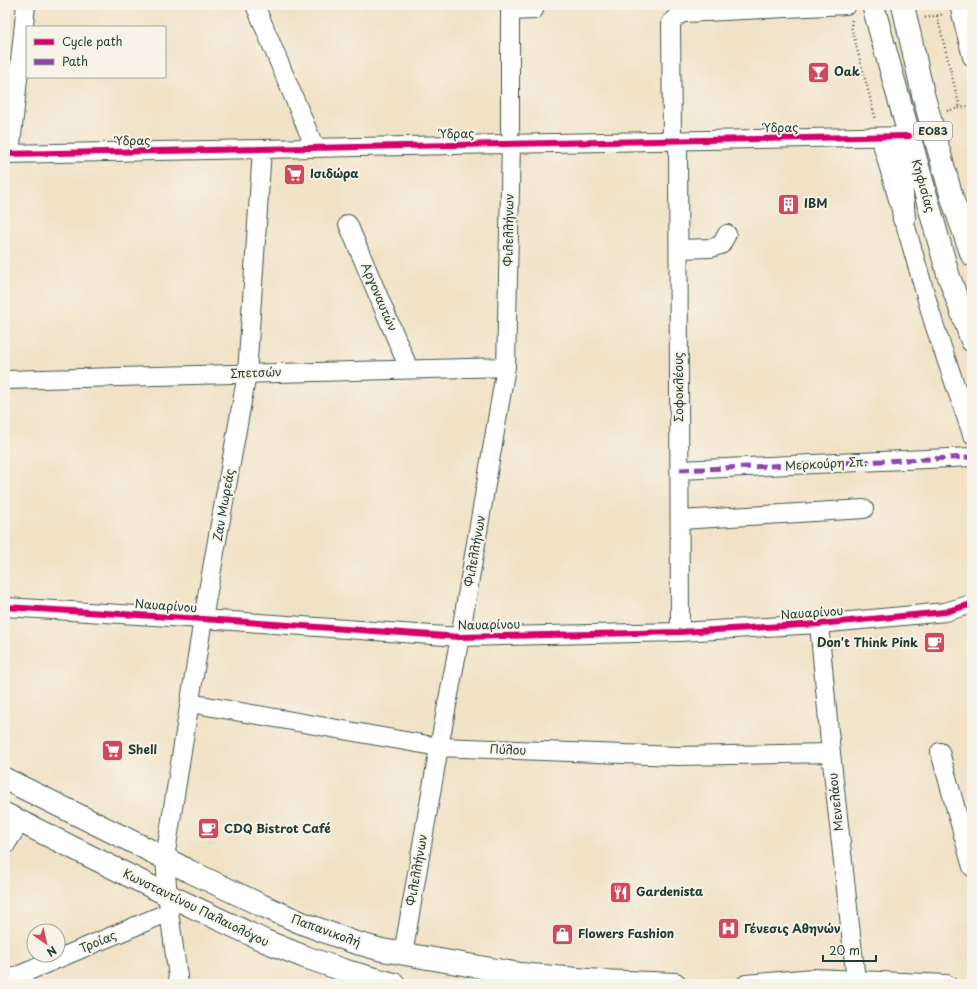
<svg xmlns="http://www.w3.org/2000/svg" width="977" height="989" font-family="'Playpen Sans',sans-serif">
  <rect width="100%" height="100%" fill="#f7f3e8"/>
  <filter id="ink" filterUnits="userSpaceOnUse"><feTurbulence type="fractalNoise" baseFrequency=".025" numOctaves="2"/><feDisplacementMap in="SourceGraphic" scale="8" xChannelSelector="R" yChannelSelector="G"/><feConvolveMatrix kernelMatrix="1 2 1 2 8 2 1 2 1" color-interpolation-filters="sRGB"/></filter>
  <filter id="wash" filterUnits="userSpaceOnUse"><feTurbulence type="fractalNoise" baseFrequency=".012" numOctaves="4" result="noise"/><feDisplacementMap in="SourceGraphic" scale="16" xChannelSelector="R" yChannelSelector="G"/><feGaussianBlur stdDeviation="0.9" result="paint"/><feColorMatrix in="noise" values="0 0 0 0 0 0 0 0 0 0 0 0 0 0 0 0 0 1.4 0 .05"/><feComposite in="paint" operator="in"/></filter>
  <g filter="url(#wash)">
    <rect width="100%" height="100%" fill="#f1e2c6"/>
  </g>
  <g filter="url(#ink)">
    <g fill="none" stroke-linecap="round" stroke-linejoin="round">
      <defs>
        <path id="minor" d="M255 5 315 148
          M510 5V130
          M959 5 972 57
          M510 11 534 10
          M880 137 934 324 972 434
          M672 141 671 23C675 17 678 15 684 13L847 5
          M678 141 680 632
          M5 154 909 136
          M10 154 26 5
          M348 224 409 369
          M679 249 711 248 721 245 727 234
          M5 380 506 367
          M680 470 972 457
          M680 520 864 509
          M5 607 203 619 460 637 680 632 819 624 945 612 972 604
          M819 624 831 753 856 980
          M190 703 439 747 677 756 831 753
          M940 752 972 867
          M5 846 20 822
          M403 954 439 747 460 637 506 367 511 144
          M5 981 169 912
          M179 984 169 912 165 858 203 619 247 374 262 149
          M746 984 813 978 947 984"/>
        <path id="major" d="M873 5 883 42 948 274 972 341
          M903 5 923 94 953 201 972 255
          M904 219 899 156 909 136
          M5 779 145 848 189 871 261 905 302 923 353 942 382 950 520 974 600 981 675 984
          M5 814 168 895 265 941 305 957 343 970 394 984"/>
      </defs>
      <use href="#minor" stroke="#3e564a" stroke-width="20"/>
      <use href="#major" stroke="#3e564a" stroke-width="24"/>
      <path stroke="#3e564a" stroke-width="2.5" stroke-dasharray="1 3" stroke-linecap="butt" d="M937 16 960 108
        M925 18 944 14
        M852 20 851 26 876 120
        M947 111 972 105"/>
      <use href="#minor" stroke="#fff" stroke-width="18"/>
      <use href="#major" stroke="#fff" stroke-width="22"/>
      <path stroke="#8e44ad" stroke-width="5" stroke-dasharray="10 5" stroke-linecap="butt" d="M680 470 972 457"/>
      <defs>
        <path id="cycleway" d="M5 154 909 136
          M5 607 203 619 460 637 680 632 819 624 945 612 972 604"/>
      </defs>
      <use href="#cycleway" stroke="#f7f3e8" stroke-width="8"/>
      <use href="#cycleway" stroke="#d6006c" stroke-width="6"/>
    </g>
  </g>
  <defs>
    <symbol id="bar-square" viewBox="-11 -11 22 22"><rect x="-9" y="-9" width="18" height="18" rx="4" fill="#d1495b" stroke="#f7f3e8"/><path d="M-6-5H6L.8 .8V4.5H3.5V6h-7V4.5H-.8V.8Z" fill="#fff"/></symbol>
    <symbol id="supermarket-square" viewBox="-11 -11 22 22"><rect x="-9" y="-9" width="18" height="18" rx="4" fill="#d1495b" stroke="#f7f3e8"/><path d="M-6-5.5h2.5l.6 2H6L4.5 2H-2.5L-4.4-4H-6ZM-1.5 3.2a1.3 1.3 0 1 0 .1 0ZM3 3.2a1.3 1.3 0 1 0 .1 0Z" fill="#fff"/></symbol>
    <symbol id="building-square" viewBox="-11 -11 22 22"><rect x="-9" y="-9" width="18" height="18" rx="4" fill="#d1495b" stroke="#f7f3e8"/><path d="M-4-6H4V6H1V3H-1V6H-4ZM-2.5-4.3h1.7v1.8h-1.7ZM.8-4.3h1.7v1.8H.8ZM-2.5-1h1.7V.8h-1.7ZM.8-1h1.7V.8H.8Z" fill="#fff"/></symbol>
    <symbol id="cafe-square" viewBox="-11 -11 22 22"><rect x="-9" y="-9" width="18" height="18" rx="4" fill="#d1495b" stroke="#f7f3e8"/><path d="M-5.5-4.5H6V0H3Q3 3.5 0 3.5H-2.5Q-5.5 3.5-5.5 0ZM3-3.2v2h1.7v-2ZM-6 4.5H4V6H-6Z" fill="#fff"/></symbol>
    <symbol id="restaurant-square" viewBox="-11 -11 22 22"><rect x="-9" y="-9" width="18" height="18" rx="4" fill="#d1495b" stroke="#f7f3e8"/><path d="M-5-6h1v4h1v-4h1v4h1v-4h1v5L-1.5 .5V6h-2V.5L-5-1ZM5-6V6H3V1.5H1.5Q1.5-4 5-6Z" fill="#fff"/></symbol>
    <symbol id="hospital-square" viewBox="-11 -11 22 22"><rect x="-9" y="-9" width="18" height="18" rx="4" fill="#d1495b" stroke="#f7f3e8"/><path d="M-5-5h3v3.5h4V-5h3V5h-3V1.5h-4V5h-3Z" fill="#fff"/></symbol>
    <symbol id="shop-square" viewBox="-11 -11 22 22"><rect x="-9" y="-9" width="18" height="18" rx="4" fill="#d1495b" stroke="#f7f3e8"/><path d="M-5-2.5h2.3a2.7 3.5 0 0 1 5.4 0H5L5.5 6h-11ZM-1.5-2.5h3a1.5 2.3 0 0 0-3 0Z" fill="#fff"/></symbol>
  </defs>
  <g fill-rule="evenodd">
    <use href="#bar-square" x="806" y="60" width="25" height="25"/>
    <use href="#supermarket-square" x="282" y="162" width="25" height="25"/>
    <use href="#building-square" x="776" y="192" width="25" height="25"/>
    <use href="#cafe-square" x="922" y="630" width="25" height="25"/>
    <use href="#supermarket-square" x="100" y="738" width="25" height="25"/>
    <use href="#cafe-square" x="196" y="816" width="25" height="25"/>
    <use href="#restaurant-square" x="608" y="880" width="25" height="25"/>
    <use href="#hospital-square" x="716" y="916" width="25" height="25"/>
    <use href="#shop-square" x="550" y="922" width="25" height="25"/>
  </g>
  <g text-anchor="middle" stroke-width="4" stroke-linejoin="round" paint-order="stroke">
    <rect fill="#f7f3e8" stroke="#60746a" stroke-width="1" x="914" y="122" width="38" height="18" rx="3"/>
    <g font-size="11" font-weight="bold" fill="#1f3d34">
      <text x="933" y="135">ΕΟ83</text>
    </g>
    <g font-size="12" font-weight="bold" fill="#1f3d34" stroke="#f7f3e8" text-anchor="start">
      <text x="834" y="76">Oak</text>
      <text x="310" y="178">Ισιδώρα</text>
      <text x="804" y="208">IBM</text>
      <text x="918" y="647" text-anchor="end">Don't Think Pink</text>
      <text x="128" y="754">Shell</text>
      <text x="224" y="833">CDQ Bistrot Café</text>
      <text x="636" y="896">Gardenista</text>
      <text x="744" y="933">Γένεσις Αθηνών</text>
      <text x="578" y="938">Flowers Fashion</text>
    </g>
    <g font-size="12" fill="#1f3d34" stroke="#f7f3e8">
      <text transform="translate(781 128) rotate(-1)" y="4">Ύδρας</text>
      <text transform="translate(457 134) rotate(-1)" y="4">Ύδρας</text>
      <text transform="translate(133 141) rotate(-1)" y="4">Ύδρας</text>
      <text transform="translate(923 186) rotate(74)" y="4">Κηφισίας</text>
      <text transform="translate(509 230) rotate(-89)" y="4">Φιλελλήνων</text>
      <text transform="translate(379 297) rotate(67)" y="4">Αργοναυτών</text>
      <text transform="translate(256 373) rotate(-2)" y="4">Σπετσών</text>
      <text transform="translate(679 387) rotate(-90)" y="4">Σοφοκλέους</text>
      <text transform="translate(826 464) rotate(-3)" y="4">Μερκούρη Σπ.</text>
      <text transform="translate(224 505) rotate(-80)" y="4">Ζαν Μωρεάς</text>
      <text transform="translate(475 551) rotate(-80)" y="4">Φιλελλήνων</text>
      <text transform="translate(166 606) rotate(4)" y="4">Ναυαρίνου</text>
      <text transform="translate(812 613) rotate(-4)" y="4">Ναυαρίνου</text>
      <text transform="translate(489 625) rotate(-1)" y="4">Ναυαρίνου</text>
      <text transform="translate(508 750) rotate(2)" y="4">Πύλου</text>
      <text transform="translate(836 802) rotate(-96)" y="4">Μενελάου</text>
      <text transform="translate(417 870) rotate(-80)" y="4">Φιλελλήνων</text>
      <text transform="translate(196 908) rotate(26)" y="4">Κωνσταντίνου Παλαιολόγου</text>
      <text transform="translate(326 931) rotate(20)" y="4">Παπανικολή</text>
      <text transform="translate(98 942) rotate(-23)" y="4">Τροίας</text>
    </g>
  </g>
  <rect width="977" height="989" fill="none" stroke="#f7f3e8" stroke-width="20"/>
  <rect x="26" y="26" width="140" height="52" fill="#f7f3e8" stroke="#a1aaa0"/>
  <rect x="34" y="39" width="20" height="6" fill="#d6006c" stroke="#a1aaa0"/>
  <text x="62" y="46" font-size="12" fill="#1f3d34">Cycle path</text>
  <rect x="34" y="59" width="20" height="6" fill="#8e44ad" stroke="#a1aaa0"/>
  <text x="62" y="66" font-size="12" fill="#1f3d34">Path</text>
  <g transform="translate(46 943) rotate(146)"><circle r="19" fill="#f7f3e8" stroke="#a1aaa0"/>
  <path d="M0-3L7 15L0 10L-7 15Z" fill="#d1495b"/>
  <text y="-6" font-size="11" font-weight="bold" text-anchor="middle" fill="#1f3d34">N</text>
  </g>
  <path d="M823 955v6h53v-6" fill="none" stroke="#1f3d34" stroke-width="2"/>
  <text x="829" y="955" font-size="12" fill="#1f3d34" stroke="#f7f3e8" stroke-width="3" paint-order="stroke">20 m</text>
</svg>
